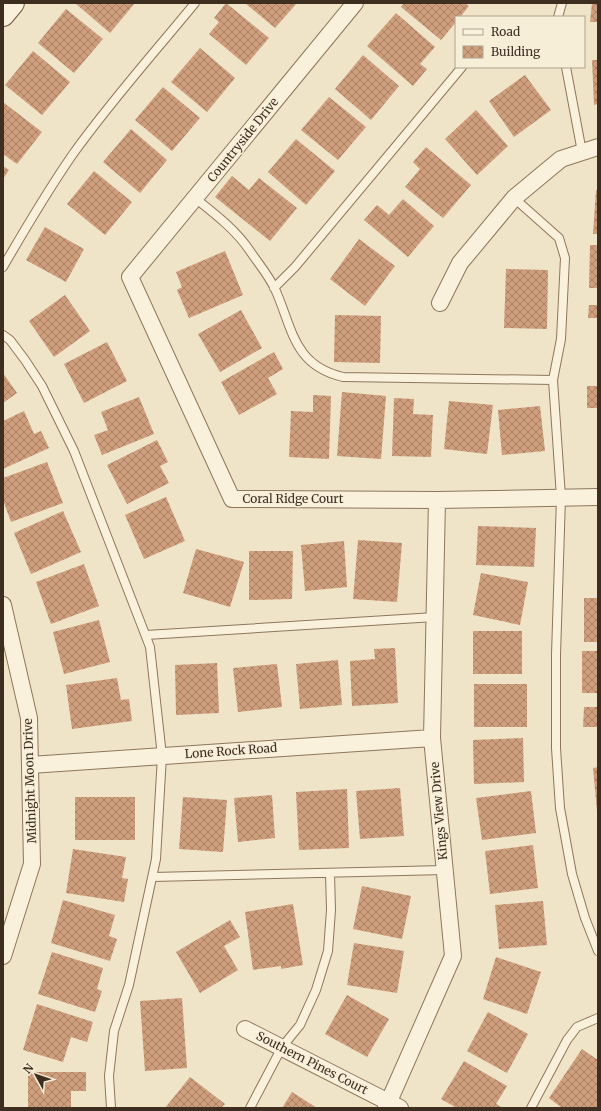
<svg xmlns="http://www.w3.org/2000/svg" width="601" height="1111" font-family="Merriweather,serif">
  <defs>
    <pattern id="building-cross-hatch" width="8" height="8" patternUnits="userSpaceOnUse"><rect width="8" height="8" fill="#cf9f7d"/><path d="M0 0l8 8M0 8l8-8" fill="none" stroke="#a98266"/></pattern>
  </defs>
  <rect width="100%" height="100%" fill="#f0e4c8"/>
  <path fill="url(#building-cross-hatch)" d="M75 3H135L110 33Z
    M226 3 269 38 246 65 209 34 219 22 214 18Z
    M245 3H297L275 28Z
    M404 3H465L469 6 460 17H456V22L441 40 401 7Z
    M592 3H598V22H590Z
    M66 9 103 39 74 73 38 43Z
    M396 13 435 47 420 64 427 69 413 86 367 46Z
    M200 48 235 78 207 112 171 82Z
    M33 51 70 82 42 115 5 85Z
    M363 55 399 86 371 120 335 89Z
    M592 60H598V104L594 105Z
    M525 75 551 110 514 137 489 101Z
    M163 87 200 118 172 151 135 120Z
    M329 97 366 127 338 160 301 130Z
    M3 102 42 132 17 164 3 154Z
    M476 110 508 146 477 175 445 139Z
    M131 129 167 160 140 193 103 162Z
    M296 139 335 171 306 205 268 172Z
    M426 147 471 185 443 218 405 187 420 169 413 162Z
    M3 166 9 170 3 179Z
    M94 171 132 202 105 235 67 204Z
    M232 176 249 190 259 178 297 208 270 241 215 197Z
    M596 190H598V234H593Z
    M403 199 434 226 408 257 364 220 377 205 389 215Z
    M45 227 84 249 66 282 26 260Z
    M359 239 395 266 365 306 330 279Z
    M590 245H598V288H589Z
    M225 251 243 295 189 318 177 290 182 287 176 272Z
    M506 269 548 270 547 329 504 328Z
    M65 295 90 331 54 357 29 321Z
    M589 305H598V318H588Z
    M241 310 262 348 220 372 198 334Z
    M335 315 381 316 380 363 334 362Z
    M107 342 127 381 84 403 64 364Z
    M274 352 283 369 268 378 277 394 239 415 221 382Z
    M3 373 17 393 3 403Z
    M587 386H598V408H587Z
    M342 392 386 396 381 459 337 456Z
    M313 395 331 396 329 459 289 457 291 411 313 412Z
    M139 397 154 434 102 455 94 435 108 430 101 412Z
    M394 398 414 399 413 414 433 415 431 457 392 456Z
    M449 401 493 405 487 454 444 449Z
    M540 406 545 451 502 455 498 410Z
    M24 411 34 434 41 431 49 448 3 469V421Z
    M157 440 168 462 160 466 169 483 127 504 107 465Z
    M47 462 63 503 11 522 3 500V478Z
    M166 497 185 541 144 559 125 515Z
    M63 511 81 552 31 574 14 533Z
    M478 526 536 528 534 567 476 565Z
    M358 540 402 543 397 602 353 599Z
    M344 541 347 587 305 591 301 545Z
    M196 549 244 562 230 607 183 593Z
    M249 551H293L292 599 249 600Z
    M84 564 99 606 51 624 36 582Z
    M481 573 528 582 520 625 473 615Z
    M584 598H598V642H584Z
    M99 620 110 662 64 674 53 632Z
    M473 631H522V674H473Z
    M395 648 398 703 352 706 350 661 375 659 374 649Z
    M582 651H598V693H582Z
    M338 660 342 705 300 709 296 664Z
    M217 663 219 713 176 715 175 665Z
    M277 664 282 707 238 712 233 668Z
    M117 678 121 700 129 699 132 721 72 729 66 685Z
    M474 684H527V727H474Z
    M584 707H598V727H583Z
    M523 738 524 782 474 784 473 740Z
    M598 767V811H597L593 768Z
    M400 788 404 836 360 839 356 791Z
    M347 789 349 848 299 850 296 792Z
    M531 791 536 833 482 840 476 798Z
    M272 795 275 838 238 842 234 798Z
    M75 797H135V840H75Z
    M183 797 227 800 223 852 179 849Z
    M533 845 538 888 490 894 485 851Z
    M73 849 126 857 122 878 128 879 124 902 66 893Z
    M362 886 411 896 402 939 353 929Z
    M63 900 115 915 109 936 117 939 110 961 51 943Z
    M543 901 547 945 499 949 495 905Z
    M293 904 303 965 281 969V966L253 970 245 912Z
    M230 920 240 937 224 946 238 970 200 993 176 952Z
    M354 943 404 951 397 993 347 985Z
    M52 952 103 968 97 989 102 991 95 1012 38 994Z
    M496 957 541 972 527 1014 483 999Z
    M347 995 389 1019 367 1057 325 1034Z
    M182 998 187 1068 145 1071 140 1001Z
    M37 1004 93 1022 87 1042 71 1037 63 1062 23 1050Z
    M488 1012 528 1034 507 1073 467 1051Z
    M582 1049 598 1060V1108H562L549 1098Z
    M464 1061 507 1086 496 1104 503 1108H457L441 1099Z
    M28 1072H86V1091H71V1108H28Z
    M190 1077 225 1104 221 1108H165Z
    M292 1092 317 1108H282Z"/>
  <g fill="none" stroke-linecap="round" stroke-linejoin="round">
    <defs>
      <path id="lane" d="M558 17 562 3
        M566 67 582 152
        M195 198C215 214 236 230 250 251 258 263 269 276 275 289 293 329 293 365 343 377L553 380
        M514 198 559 238 565 258 561 339 553 380 561 497 556 655V748L560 808 572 874 585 918 598 951
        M3 267C25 229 48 190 73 154 111 101 154 53 195 3
        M274 288 295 267 462 67
        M3 335 10 340 25 360 42 386 74 451 150 647 162 756 156 859 129 985 114 1031 109 1076 111 1108
        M146 635 435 617
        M153 877 445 870
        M250 1108 282 1047 300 1025 316 990 328 951 331 910 330 873
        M531 1108 567 1040 577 1027 598 1018"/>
      <path id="street" d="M355 3 130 277 232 499 437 500 598 497
        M440 303 460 263 514 198 561 159 598 147
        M3 605 29 718 32 864 3 956
        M30 765 432 738
        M245 1029 400 1108
        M386 1108 453 956 432 738 437 500"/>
      <path id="secondary" d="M3 15 13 3"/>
    </defs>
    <use href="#lane" stroke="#8d765c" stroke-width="10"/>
    <use href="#street" stroke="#8d765c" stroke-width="18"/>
    <use href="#secondary" stroke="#6f573f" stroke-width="24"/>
    <use href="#lane" stroke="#faf1dc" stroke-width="8"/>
    <use href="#street" stroke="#faf1dc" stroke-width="16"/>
    <use href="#secondary" stroke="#faf1dc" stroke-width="22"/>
  </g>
  <g text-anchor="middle" stroke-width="3" stroke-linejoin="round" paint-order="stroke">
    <g font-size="12" fill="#3d2e20" stroke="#f7eed8">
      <text transform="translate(243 140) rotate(-51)" y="4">Countryside Drive</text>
      <text x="293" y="503">Coral Ridge Court</text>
      <text transform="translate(231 751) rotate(-4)" y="4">Lone Rock Road</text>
      <text transform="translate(30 781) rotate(-92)" y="4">Midnight Moon Drive</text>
      <text transform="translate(439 811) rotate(-95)" y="4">Kings View Drive</text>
      <text transform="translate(312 1063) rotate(27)" y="4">Southern Pines Court</text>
    </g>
  </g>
  <rect width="601" height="1111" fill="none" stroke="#3d2e20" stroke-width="8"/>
  <rect x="455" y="16" width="130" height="52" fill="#f7eed8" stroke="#ada18e"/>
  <rect x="463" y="29" width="20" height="6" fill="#faf1dc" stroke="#ada18e"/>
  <text x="491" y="36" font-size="12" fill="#3d2e20">Road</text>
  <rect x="463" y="46" width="20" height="12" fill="url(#building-cross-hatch)" stroke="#ada18e"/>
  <text x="491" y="56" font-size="12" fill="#3d2e20">Building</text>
  <g transform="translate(36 1075) rotate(310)" stroke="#f7eed8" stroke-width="3" paint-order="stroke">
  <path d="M0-3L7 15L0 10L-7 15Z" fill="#3d2e20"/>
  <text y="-6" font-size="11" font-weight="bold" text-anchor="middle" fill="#3d2e20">N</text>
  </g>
</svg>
